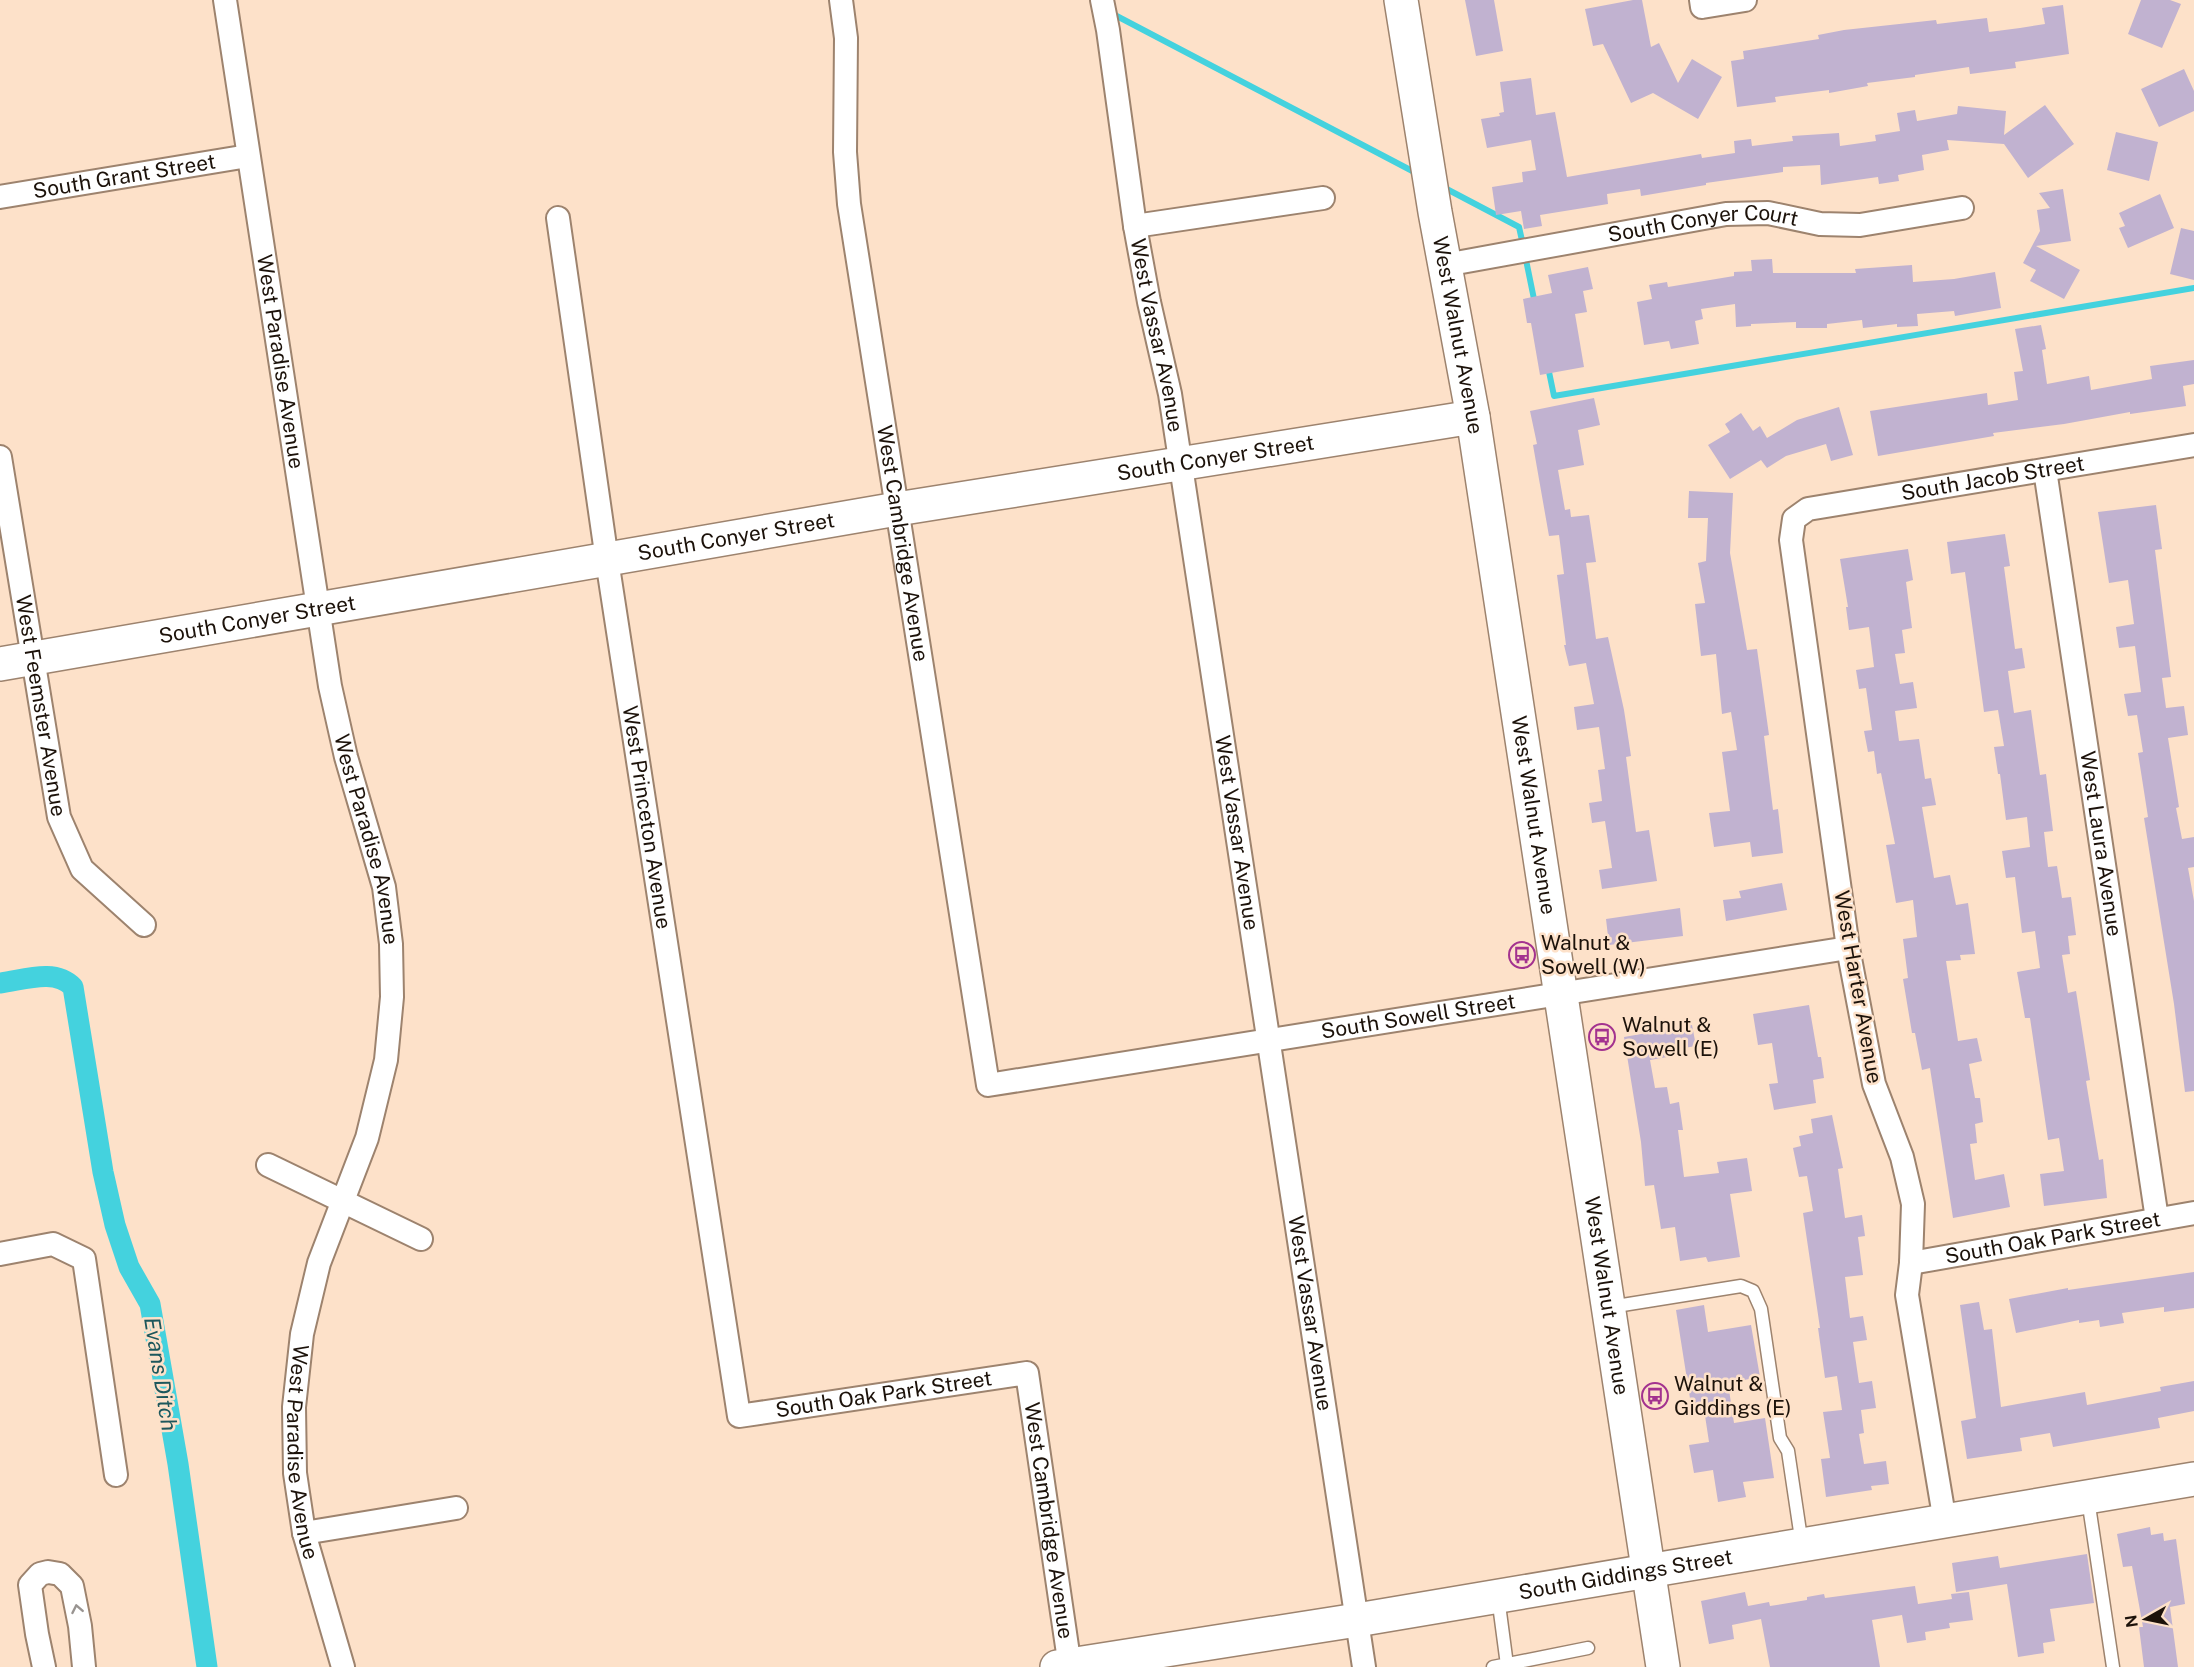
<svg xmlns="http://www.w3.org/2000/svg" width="2194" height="1667" font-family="'Public Sans',sans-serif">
  <rect width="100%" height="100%" fill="#fde1c9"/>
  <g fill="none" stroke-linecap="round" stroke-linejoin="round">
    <path stroke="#44d2de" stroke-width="6" d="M1111 13 1418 174
      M1441 186 1519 227 1523 245
      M1525 255 1535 304
      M1548 367 1554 396 2194 288"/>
    <path stroke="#44d2de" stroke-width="21" d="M0 983C24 980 55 968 73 987L103 1172 115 1225 129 1267 150 1304 178 1464 207 1667"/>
  </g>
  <path fill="#c1b2d0" d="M1465 0H1494L1503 51 1476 56Z
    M1633 0H1642L1651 47 1659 43 1678 83 1692 59 1722 77 1698 119 1653 93 1631 103 1603 44 1593 46 1585 9Z
    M2141 0H2170L2181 4 2162 48 2128 34Z
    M2063 5 2069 54 2015 62 2016 68 1970 74 1969 67 1915 75V77L1867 83 1868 86 1829 93V90L1775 97 1776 102 1737 107 1731 61 1744 59 1743 51 1819 39 1818 35 1844 30 1936 20 1937 24 1987 18 1989 32 2020 28 2045 24 2042 8Z
    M2184 69 2194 91V111L2159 127 2141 89Z
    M1531 78 1536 115 1555 112 1567 177 1701 154 1702 158 1735 153 1734 141 1751 139 1752 146 1793 141 1792 136 1839 133 1840 146 1876 141 1875 135 1900 131 1897 113 1915 110 1917 121 1957 114 1958 106 2006 111 2004 135 2045 105 2074 144 2028 178 2004 144 1947 140 1949 150 1922 155 1924 170 1898 175 1899 181 1879 184 1878 177 1821 185 1820 165 1783 167V172L1706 183V185L1641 196 1640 189 1607 194 1608 204 1540 215 1542 226 1524 229 1521 211 1496 215 1492 187 1523 182 1522 172 1536 170 1531 140 1487 148 1481 119 1500 116 1499 113 1504 112 1500 82Z
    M2116 132 2158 142 2149 181 2107 170Z
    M2063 189 2071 241 2036 246 2080 270 2064 299 2030 281 2036 270 2023 263 2040 231 2037 210 2050 208 2039 193Z
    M2160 194 2174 228 2128 248 2119 228 2125 226 2119 213Z
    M2181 228 2194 231V280L2170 274Z
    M1772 259 1773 273H1856L1855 269 1912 265 1913 282 1954 279 1995 272 2001 308 1955 316 1954 311 1917 314 1918 326 1897 327V324L1863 328 1862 320 1827 324V328H1796V322L1751 324V326L1736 327 1735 304 1701 309 1703 319 1695 321 1699 344 1671 349 1669 341 1644 345 1637 302 1652 299 1649 285 1667 282 1668 287 1734 276V272L1752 271 1751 260Z
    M1588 267 1593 289 1583 291 1587 312 1575 314 1584 367 1540 375 1531 323H1527L1523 299 1552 293 1548 275Z
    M2041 325 2046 349 2042 350 2047 384 2089 376 2091 390 2152 379 2150 366 2194 360V384L2183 386 2186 406 2130 414V412L2064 424 1993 433 1994 436 1878 456 1870 411 1987 393 1988 405 2018 400 2014 372 2023 371 2015 329Z
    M1594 398 1600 425 1578 430 1584 465 1558 470 1565 510 1570 509 1571 517 1589 515 1596 562 1586 563 1596 639 1608 637 1624 710 1631 756 1626 757 1636 832 1649 830 1657 881 1602 889 1599 870 1612 868 1605 821 1592 823 1589 803 1602 801 1598 770 1605 769 1599 727 1577 730 1574 707 1594 704 1586 663 1569 666 1564 645H1566L1557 575 1564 574 1559 535 1549 536 1533 445 1537 444 1530 411Z
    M1839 407 1853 455 1831 461 1826 444 1786 456 1767 468 1761 460 1730 479 1708 445 1730 432 1725 424 1741 413 1753 431 1760 426 1767 438 1797 420Z
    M1689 491 1733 493 1730 553 1747 650 1757 649 1769 735 1764 736 1773 810 1778 809 1783 853 1752 857 1750 842 1714 847 1709 813 1730 811 1722 752 1737 750 1731 712 1722 714 1716 654 1701 656 1695 604 1705 603 1698 563 1706 561 1708 518H1688Z
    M2156 505 2162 549 2155 550 2171 677 2162 678 2166 708 2184 706 2188 735 2168 738 2179 807 2176 808 2182 839 2194 837V867L2188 868 2194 901V1091L2185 1092 2174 1004 2144 818 2148 817 2138 753 2143 752 2137 715 2128 716 2124 694 2141 692 2135 646 2119 648 2116 627 2134 624 2128 580 2109 583 2098 512Z
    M2005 534 2010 566 2004 567 2015 649 2022 648 2025 668 2008 671 2014 713 2031 710 2040 775 2046 774 2053 831 2044 832 2048 867 2057 866 2062 898 2071 897 2076 935 2068 936 2070 954 2062 955 2068 993 2076 991 2090 1080 2086 1081 2099 1160 2103 1159 2107 1198 2044 1206 2040 1174 2064 1171 2059 1138 2048 1140 2030 1018H2025L2017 972 2040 968 2035 931 2022 933 2015 877 2006 878 2002 851 2030 847 2027 817 2006 820 2000 774H1998L1994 747 2004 746 1998 710 1984 712 1965 572 1951 574 1947 542Z
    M1908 549 1913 580 1906 582 1912 628 1902 630 1905 653 1895 654 1900 684 1913 682 1917 708 1895 711 1899 741 1919 739 1925 779 1931 778 1936 805 1922 807 1934 878 1950 875 1956 905 1968 903 1975 954 1960 955 1961 960 1946 961 1958 1041 1977 1038 1982 1061 1969 1064 1975 1098H1980L1983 1122 1975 1124 1977 1143 1970 1144 1975 1180 2004 1174 2010 1207 1953 1218 1930 1068 1922 1070 1915 1033H1912L1903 979 1908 978 1903 939 1917 937 1913 900 1896 903 1886 845 1895 844 1881 773 1877 774 1874 751 1868 752 1864 731 1872 730 1866 688 1859 689 1856 670 1874 667 1869 627 1849 630 1846 607H1848L1840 559Z
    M1782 883 1787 910 1726 921 1723 900 1741 898 1739 891Z
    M1680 908 1683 936 1609 945 1606 919Z
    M1809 1005 1818 1057H1821L1824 1078 1813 1080 1816 1103 1774 1110 1769 1084 1778 1083 1772 1043 1758 1045 1753 1014Z
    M1692 1025 1696 1046 1678 1049 1679 1055 1650 1060 1655 1088 1667 1087 1670 1104 1679 1102 1683 1130H1678L1684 1177 1719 1173 1717 1162 1747 1158 1752 1191 1730 1194 1740 1257 1708 1262 1706 1257 1680 1261 1675 1227 1661 1229 1654 1185 1645 1186 1641 1142 1624 1037Z
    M1832 1115 1843 1168 1838 1169 1845 1218 1862 1215 1865 1236 1858 1237 1863 1275 1845 1277 1850 1318 1863 1316 1867 1340 1853 1342 1859 1383 1872 1381 1876 1408 1861 1410 1864 1433 1859 1434 1864 1464 1886 1461 1889 1484 1871 1486 1872 1490 1826 1497 1821 1459 1830 1458 1823 1412 1842 1410 1837 1376 1825 1378 1818 1328H1820L1803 1213 1813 1211 1807 1176 1799 1177 1793 1148 1801 1146 1799 1136 1813 1133 1811 1119Z
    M2194 1272V1308L2164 1312V1307L2122 1313 2124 1323 2100 1327 2099 1320 2079 1323V1320L2016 1333 2009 1299 2068 1288V1290Z
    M1979 1302 1984 1330 1992 1329 2001 1407 2085 1392 2087 1405 2161 1391 2160 1387 2194 1381V1411L2158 1418 2160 1428 2053 1447 2050 1433 2020 1438 2022 1451 1967 1459 1961 1421 1976 1418 1960 1305Z
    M1704 1305 1708 1332 1751 1325 1760 1377 1728 1383 1734 1423 1765 1418 1774 1478 1743 1482 1746 1497 1718 1502 1713 1470 1694 1473 1689 1445 1709 1442 1704 1409 1692 1411 1676 1310Z
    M2150 1527 2151 1535 2163 1533 2164 1541 2176 1539 2185 1604 2170 1607 2178 1667H2144L2139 1627H2143L2132 1566 2123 1567 2117 1534Z
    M2087 1554 2094 1603 2050 1609 2055 1641 2043 1643 2044 1653 2018 1657 2007 1584 1956 1592 1952 1563 1998 1556 2000 1568Z
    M1915 1586 1918 1604 1952 1599 1951 1594 1969 1592 1973 1620 1949 1623 1950 1628 1925 1632 1926 1640 1907 1643 1902 1615 1872 1620 1880 1667H1770L1761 1619 1732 1625 1734 1639 1709 1644 1701 1601 1745 1592 1748 1606 1769 1602 1770 1606 1807 1600V1597L1824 1594 1825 1598Z"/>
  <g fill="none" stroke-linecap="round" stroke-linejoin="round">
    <defs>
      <path id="lane" d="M1610 1307 1741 1286 1753 1291 1761 1309 1780 1438 1788 1451 1802 1545
        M2088 1499 2113 1667
        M1498 1597 1507 1665
        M1493 1667 1588 1648"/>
      <g id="street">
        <path id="s1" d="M225 0 330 686 346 757 384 887 391 944 392 997 386 1060 367 1138 319 1263 302 1334 294 1407 295 1473 304 1533 343 1667"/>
        <path id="s2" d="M841 0 846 38 845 152 849 204 988 1085 1848 948"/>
        <path id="s3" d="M1102 0 1108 30 1135 226 1149 302 1170 394 1364 1667"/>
        <path d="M1701 0 1702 7 1745 0"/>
        <path id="s4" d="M0 197 248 156"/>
        <path id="s5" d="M558 218 607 560 739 1416 1027 1373 1070 1667"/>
        <path d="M1135 226 1323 198"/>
        <path id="s6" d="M1445 265 1726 214 1768 213 1820 224 1860 225 1962 208"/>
        <path id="s7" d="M0 457 59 817 82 869 144 925"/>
        <path id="s8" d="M2045 470 2157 1219"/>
        <path d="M268 1165 421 1239"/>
        <path d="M0 1254 53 1244 84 1259 116 1475"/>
        <path id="s9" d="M1911 1263 2194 1213"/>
        <path id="s10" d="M1945 1522 1907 1295 1911 1263 1913 1204 1902 1157 1874 1084 1848 948 1791 540 1794 519 1808 509 2194 445"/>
        <path d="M304 1533 456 1508"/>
        <path d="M44 1667 37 1634 30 1585 40 1574 48 1572 60 1574 72 1586 80 1626 84 1667"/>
      </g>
      <g id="secondary">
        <path id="s11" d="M1401 0 1435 212 1473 417 1663 1667"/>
        <path id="s12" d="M0 664 897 509 1473 417"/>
        <path id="s13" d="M1057 1667 1357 1620 2194 1479"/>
      </g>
    </defs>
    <use href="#lane" stroke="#9d836e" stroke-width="15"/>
    <use href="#street" stroke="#9d836e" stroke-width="26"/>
    <use href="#secondary" stroke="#9d836e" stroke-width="36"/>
    <use href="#lane" stroke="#fff" stroke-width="12"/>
    <use href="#street" stroke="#fff" stroke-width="22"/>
    <use href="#secondary" stroke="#fff" stroke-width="33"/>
  </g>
  <defs><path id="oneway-chevron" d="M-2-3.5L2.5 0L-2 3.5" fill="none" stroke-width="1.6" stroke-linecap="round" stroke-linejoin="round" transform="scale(1.5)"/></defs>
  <use stroke="#999491" href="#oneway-chevron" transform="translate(77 1609) rotate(-101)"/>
  <defs>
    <symbol id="bus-ring" viewBox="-11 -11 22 22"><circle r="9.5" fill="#fde1c9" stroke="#a3328f" stroke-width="1.5"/><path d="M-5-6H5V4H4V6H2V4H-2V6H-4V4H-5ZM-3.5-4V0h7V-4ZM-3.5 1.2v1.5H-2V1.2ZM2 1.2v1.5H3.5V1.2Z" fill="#a3328f"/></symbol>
  </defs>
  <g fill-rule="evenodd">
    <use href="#bus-ring" x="1507" y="940" width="30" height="30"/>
    <use href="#bus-ring" x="1587" y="1022" width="30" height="30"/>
    <use href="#bus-ring" x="1640" y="1381" width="30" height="30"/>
  </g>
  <g text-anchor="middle" stroke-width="5" stroke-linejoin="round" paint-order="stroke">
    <g font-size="21" fill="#1c120a" stroke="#fde1c9">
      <text dy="7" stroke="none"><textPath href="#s4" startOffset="126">South Grant Street</textPath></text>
      <text dy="7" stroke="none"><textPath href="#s6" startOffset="262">South Conyer Court</textPath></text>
      <text dy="7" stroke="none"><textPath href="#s3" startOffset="340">West Vassar Avenue</textPath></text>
      <text dy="7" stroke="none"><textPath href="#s11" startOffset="340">West Walnut Avenue</textPath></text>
      <text dy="7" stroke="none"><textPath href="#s1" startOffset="366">West Paradise Avenue</textPath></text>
      <text dy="7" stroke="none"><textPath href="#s12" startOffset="1233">South Conyer Street</textPath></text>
      <text dy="7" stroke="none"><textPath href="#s10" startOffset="1224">South Jacob Street</textPath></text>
      <text dy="7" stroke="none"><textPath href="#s12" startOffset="747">South Conyer Street</textPath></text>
      <text dy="7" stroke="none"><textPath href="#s2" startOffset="548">West Cambridge Avenue</textPath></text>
      <text dy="7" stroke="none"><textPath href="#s12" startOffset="261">South Conyer Street</textPath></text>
      <text dy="7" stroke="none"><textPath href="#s7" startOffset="252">West Feemster Avenue</textPath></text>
      <text dy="7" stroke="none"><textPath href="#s11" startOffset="826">West Walnut Avenue</textPath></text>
      <text dy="7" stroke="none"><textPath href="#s5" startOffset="606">West Princeton Avenue</textPath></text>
      <text dy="7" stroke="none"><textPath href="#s3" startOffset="844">West Vassar Avenue</textPath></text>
      <text dy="7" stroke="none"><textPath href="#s1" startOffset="852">West Paradise Avenue</textPath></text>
      <text dy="7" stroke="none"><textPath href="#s8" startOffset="378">West Laura Avenue</textPath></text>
      <text transform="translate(1858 987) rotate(80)" y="7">West Harter Avenue</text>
      <text dy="7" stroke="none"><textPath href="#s2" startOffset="1532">South Sowell Street</textPath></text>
      <text dy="7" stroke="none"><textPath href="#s9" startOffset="144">South Oak Park Street</textPath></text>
      <text dy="7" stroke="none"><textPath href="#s11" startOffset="1312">West Walnut Avenue</textPath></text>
      <text dy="7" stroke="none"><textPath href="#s3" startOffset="1330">West Vassar Avenue</textPath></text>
      <text dy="7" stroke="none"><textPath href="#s5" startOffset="1358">South Oak Park Street</textPath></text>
      <text dy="7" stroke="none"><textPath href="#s1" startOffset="1482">West Paradise Avenue</textPath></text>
      <text dy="7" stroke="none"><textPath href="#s5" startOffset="1652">West Cambridge Avenue</textPath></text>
      <text dy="7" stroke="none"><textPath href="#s13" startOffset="576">South Giddings Street</textPath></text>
    </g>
    <g font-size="21" fill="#1c120a" stroke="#fde1c9" text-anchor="start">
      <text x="1541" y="950">Walnut &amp;<tspan x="1541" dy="24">Sowell (W)</tspan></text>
      <text x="1622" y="1032">Walnut &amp;<tspan x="1622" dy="24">Sowell (E)</tspan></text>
      <text x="1674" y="1391">Walnut &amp;<tspan x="1674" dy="24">Giddings (E)</tspan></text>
    </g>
    <g font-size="22" font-style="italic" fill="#1d575c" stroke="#fde1c9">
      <text transform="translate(161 1374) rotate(81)" y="8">Evans Ditch</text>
    </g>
  </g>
  <g transform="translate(2146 1619) rotate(261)" stroke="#fde1c9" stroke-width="4.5" paint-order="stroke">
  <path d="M0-4.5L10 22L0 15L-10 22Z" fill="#1c120a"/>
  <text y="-9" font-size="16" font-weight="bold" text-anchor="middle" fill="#1c120a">N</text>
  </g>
</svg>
